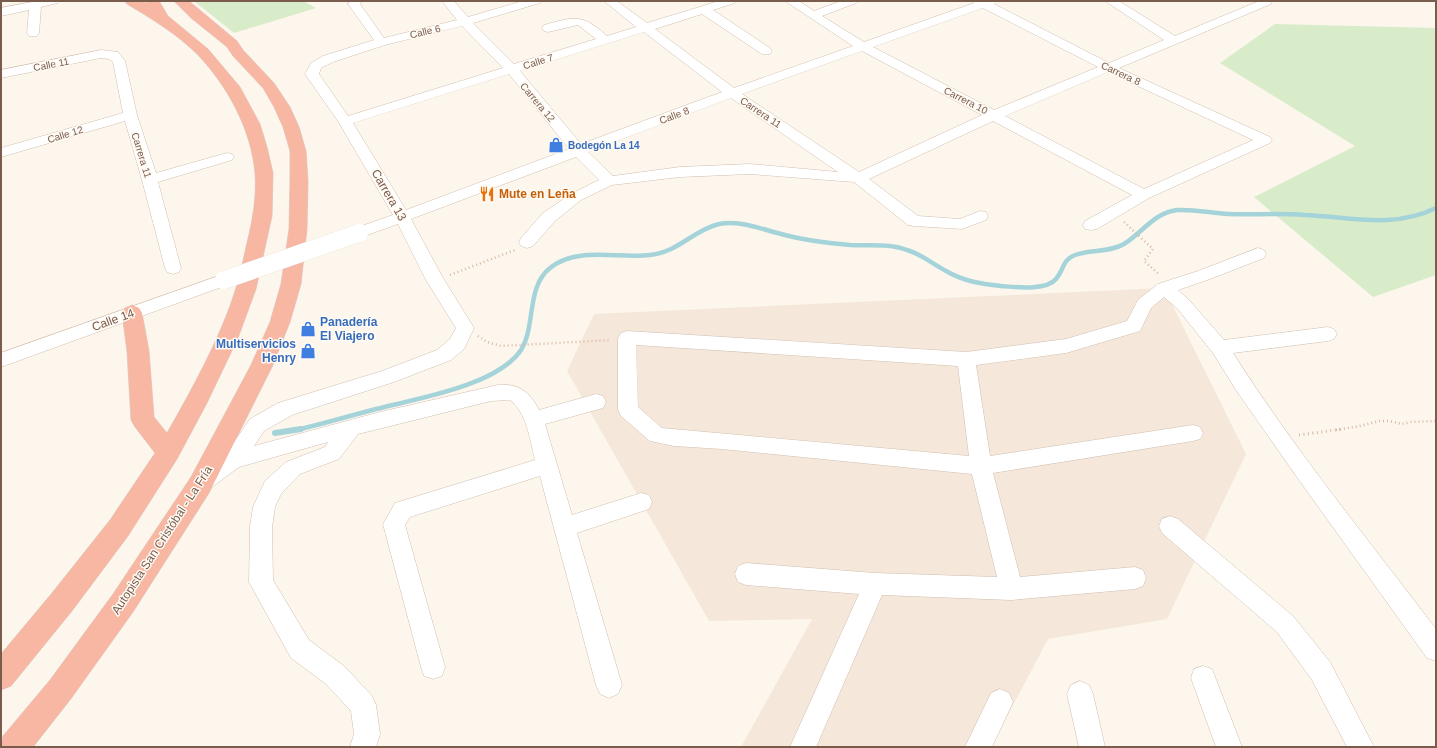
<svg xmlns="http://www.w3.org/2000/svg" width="1437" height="748" font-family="Helvetica,sans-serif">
  <rect width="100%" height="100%" fill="#fdf6ec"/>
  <path fill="#f5e8da" d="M1164 288 1246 454 1167 619 1048 639 991 747H741L812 619 709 621 567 371 594 314Z"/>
  <path fill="#d8ecc9" d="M194 1H303L316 8 234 33Z
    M1275 24 1436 28V275L1373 297 1254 197 1355 146 1220 63Z"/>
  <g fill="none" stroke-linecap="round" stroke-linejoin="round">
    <path stroke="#a5d3da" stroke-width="4.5" d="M296 430C323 424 349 416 376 409 415 399 497 386 521 350 536 326 526 287 550 268 577 246 618 259 650 255 679 252 693 230 719 224 740 220 761 229 781 234 803 240 827 243 850 245 869 246 889 243 907 250 921 254 933 264 946 271 963 281 981 284 1001 286 1015 287 1046 291 1056 279 1064 270 1062 260 1075 255 1091 249 1109 253 1124 244 1143 232 1154 213 1177 210 1194 209 1211 213 1228 214 1254 215 1279 213 1305 215 1351 217 1393 229 1436 208"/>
    <path stroke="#a5d3da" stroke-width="6" d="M275 433 301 429"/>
    <defs>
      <path id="minor" d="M37 1H60L58 3 41 7 39 33 37 36H29L27 33 29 10 1 16V8Z
        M350 1H362L360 4 384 38 457 20 442 1H454L468 17 523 1H542L540 3 473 23 514 64 596 39 578 25 548 32 544 31 542 28 544 25C574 17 582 13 607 36L636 27 604 1H617L647 23 719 1H737L735 3 713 10 770 48 772 51 770 54H762L702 14 655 29 734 88 853 46 785 1H799L814 11 841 1H858L856 3 822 16 864 42 974 3 973 1H997L994 4 1109 63 1164 40 1105 1H1119L1175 36 1259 1H1272L1271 4 1119 68 1270 137 1272 140 1270 143 1149 198 1097 229 1091 230 1085 229 1083 225 1085 221 1132 195 993 121 869 179 918 216 960 219 980 211 986 212 988 216 986 220 962 229 914 226 908 225 854 182 750 174 680 177 612 185 581 200 555 221 533 246 527 248 521 246 519 242 521 238 543 213 571 194 599 180 576 157 411 219 443 278 474 328 464 349 451 360 394 382 292 415 264 431 254 446 380 412 498 385C518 383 530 392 539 410L596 394 603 396 606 402 603 408 545 424 572 515 641 493 649 495 652 502 649 509 577 533 622 685 618 694 609 698 600 694 596 685 540 476 410 517 405 525 445 667 442 676 433 679 424 676 421 667 383 524 395 503 535 460C530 440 527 413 510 400L491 401 358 434 339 459 300 474 281 494 275 507 272 527 273 580 309 640 344 666 372 696 376 705 380 734 376 747H350L354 734 351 711 326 684 291 658 249 582 250 527 253 507 265 481 286 462 325 447 328 442 239 467 208 490 201 493 194 490 190 484 194 478 226 454 250 419 278 403 382 371 437 350 450 339 456 328 426 280 398 224 359 238 353 237 351 233 353 229 393 215 338 121 305 74 311 63 323 56 374 40 348 4ZM983 8 1098 67 994 110 873 47ZM462 26 503 68 348 116 319 74 321 68 333 62 385 45ZM644 32 722 92 581 144 520 71ZM862 51 982 115 859 172 742 94ZM1108 72 1253 140 1144 189 1005 116ZM509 74 569 149 406 210 353 123ZM731 98 838 172 750 164 680 167 613 176 588 152Z
        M101 50 118 52 125 61 137 115 156 173 227 153 232 154 234 157 232 160 158 182 181 268 179 272 173 274 167 272 165 268 142 180 125 121 1 157V148L123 113 113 62 109 59 101 58 1 78V70Z
        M1258 248 1264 250 1266 254 1264 258 1210 279 1178 290 1189 300 1224 340 1328 327 1334 329 1337 334 1334 339 1328 341 1233 353C1294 449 1367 538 1436 629V661L1427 658 1299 480 1236 390 1213 353 1177 308 1164 297 1151 308 1140 331 1066 353 976 365 990 456 1193 425 1200 427 1203 433 1200 439 1193 441 993 473 1020 577 1135 567 1143 570 1146 578 1143 586 1135 589 1011 600 882 595 816 747H790L859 594 746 585 738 582 735 574 738 566 746 563 875 573 997 577 972 474 722 449 674 446 650 441 621 416 618 410V338L621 333 627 331 966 352 1066 339 1127 321 1138 300 1158 284 1198 271ZM636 345 958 366 969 456 662 428 638 407Z
        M224 274 230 276 233 280 230 284 1 367V353Z
        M1170 516 1178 519 1293 616 1330 662 1374 747H1347L1312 680 1277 632 1162 533 1159 526 1162 519Z
        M1203 666 1212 669 1242 747H1216L1191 678 1194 669Z
        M1080 681 1089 685 1093 694 1105 747H1079L1067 694 1071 685Z
        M1000 689 1009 693 1013 702 992 747H965L991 693Z"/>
      <path id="highway" d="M125 1H142L147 4 145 1H159L168 16 208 49 240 87 260 124 267 147 273 173 272 216 256 289 238 338 207 403 177 459 128 536 72 611 11 686 1 690V654L52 593 110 520 155 453 135 427 131 420 127 351 122 313 125 308 132 305 139 308 142 313 149 351 154 417 167 433C192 389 221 337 236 288 240 275 243 261 246 247 252 223 257 198 255 173 251 129 228 87 198 55 177 34 152 19 127 4Z
        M174 1H189L237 41 243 50 274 83 290 107 299 127 306 151 308 181 307 229 301 284 290 322 273 365 209 493 133 612 70 700 33 747H1L3 736 50 680 113 594 191 477 251 365 270 322 281 284 289 229 290 181V151L283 127 274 107 263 88 233 56 227 47 191 18Z"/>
    </defs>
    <use href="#minor" stroke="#d1beb0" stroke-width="1"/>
    <use href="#highway" stroke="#dad1cd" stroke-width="1"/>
    <path stroke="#d9b8a5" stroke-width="2.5" stroke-dasharray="1 3" stroke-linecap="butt" d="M1124 222 1153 249 1144 261 1160 275
      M450 275 515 250
      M478 336 487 342 501 346 611 340
      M1336 430 1360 426 1379 421H1389L1402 424 1411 422 1436 421"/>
    <path stroke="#d9b8a5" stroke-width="3" stroke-dasharray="1 3.5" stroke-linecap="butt" d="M1299 435 1343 429"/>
    <use href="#minor" fill="#fff" fill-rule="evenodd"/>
    <use href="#highway" fill="#f7b7a3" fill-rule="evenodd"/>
    <defs>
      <path id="minor-bridge" d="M224 280 359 233"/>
    </defs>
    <use href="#minor-bridge" stroke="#d1beb0" stroke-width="18" stroke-linecap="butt"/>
    <use href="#minor-bridge" stroke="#fff" stroke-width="18"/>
  </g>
  <defs>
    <symbol id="shop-bare" viewBox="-9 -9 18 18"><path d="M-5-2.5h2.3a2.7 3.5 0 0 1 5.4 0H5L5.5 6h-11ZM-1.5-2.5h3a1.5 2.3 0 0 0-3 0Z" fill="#3f7fe0" stroke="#fffaf3" stroke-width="2.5" paint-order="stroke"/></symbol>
    <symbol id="restaurant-bare" viewBox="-9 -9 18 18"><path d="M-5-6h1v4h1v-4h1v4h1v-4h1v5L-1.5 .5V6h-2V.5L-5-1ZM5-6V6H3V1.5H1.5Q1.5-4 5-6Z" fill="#e8710a" stroke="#fffaf3" stroke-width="2.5" paint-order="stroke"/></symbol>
  </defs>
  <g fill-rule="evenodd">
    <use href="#shop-bare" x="545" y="134" width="22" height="22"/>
    <use href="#restaurant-bare" x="476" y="183" width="22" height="22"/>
    <use href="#shop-bare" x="297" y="318" width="22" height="22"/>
    <use href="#shop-bare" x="297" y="340" width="22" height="22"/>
  </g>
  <g text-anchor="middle" stroke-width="3" stroke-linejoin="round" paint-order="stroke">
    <g font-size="10" fill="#7a5c4d" stroke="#fffaf3">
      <text transform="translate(425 31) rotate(-13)" y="4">Calle 6</text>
      <text transform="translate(538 61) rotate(-17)" y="4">Calle 7</text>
      <text transform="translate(51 64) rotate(-11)" y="4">Calle 11</text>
      <text transform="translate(1121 73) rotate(25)" y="4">Carrera 8</text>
      <text transform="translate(966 100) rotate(27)" y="4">Carrera 10</text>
      <text transform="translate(538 102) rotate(50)" y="4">Carrera 12</text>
      <text transform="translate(761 112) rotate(34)" y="4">Carrera 11</text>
      <text transform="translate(674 115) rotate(-21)" y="4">Calle 8</text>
      <text transform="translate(65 134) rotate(-17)" y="4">Calle 12</text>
      <text transform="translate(142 155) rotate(73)" y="4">Carrera 11</text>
    </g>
    <g font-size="10" font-weight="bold" fill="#366cbe" stroke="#fffaf3" text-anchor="start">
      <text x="568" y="149">Bodegón La 14</text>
    </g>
    <g font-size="12" font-weight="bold" fill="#c56008" stroke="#fffaf3" text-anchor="start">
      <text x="499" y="198">Mute en Leña</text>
    </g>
    <g font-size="12" fill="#7a5c4d" stroke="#fffaf3">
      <text transform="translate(389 195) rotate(60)" y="4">Carrera 13</text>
      <text transform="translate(113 320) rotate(-20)" y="4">Calle 14</text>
      <text transform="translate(162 540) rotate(-57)" y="4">Autopista San Cristóbal - La Fría</text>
    </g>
    <g font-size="12" font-weight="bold" fill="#366cbe" stroke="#fffaf3" text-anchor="start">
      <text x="320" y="326">Panadería<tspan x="320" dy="14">El Viajero</tspan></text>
      <text x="296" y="348" text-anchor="end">Multiservicios<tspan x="296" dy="14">Henry</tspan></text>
    </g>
  </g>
  <rect width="1437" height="748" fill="none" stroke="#7a5c4d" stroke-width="4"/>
</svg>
